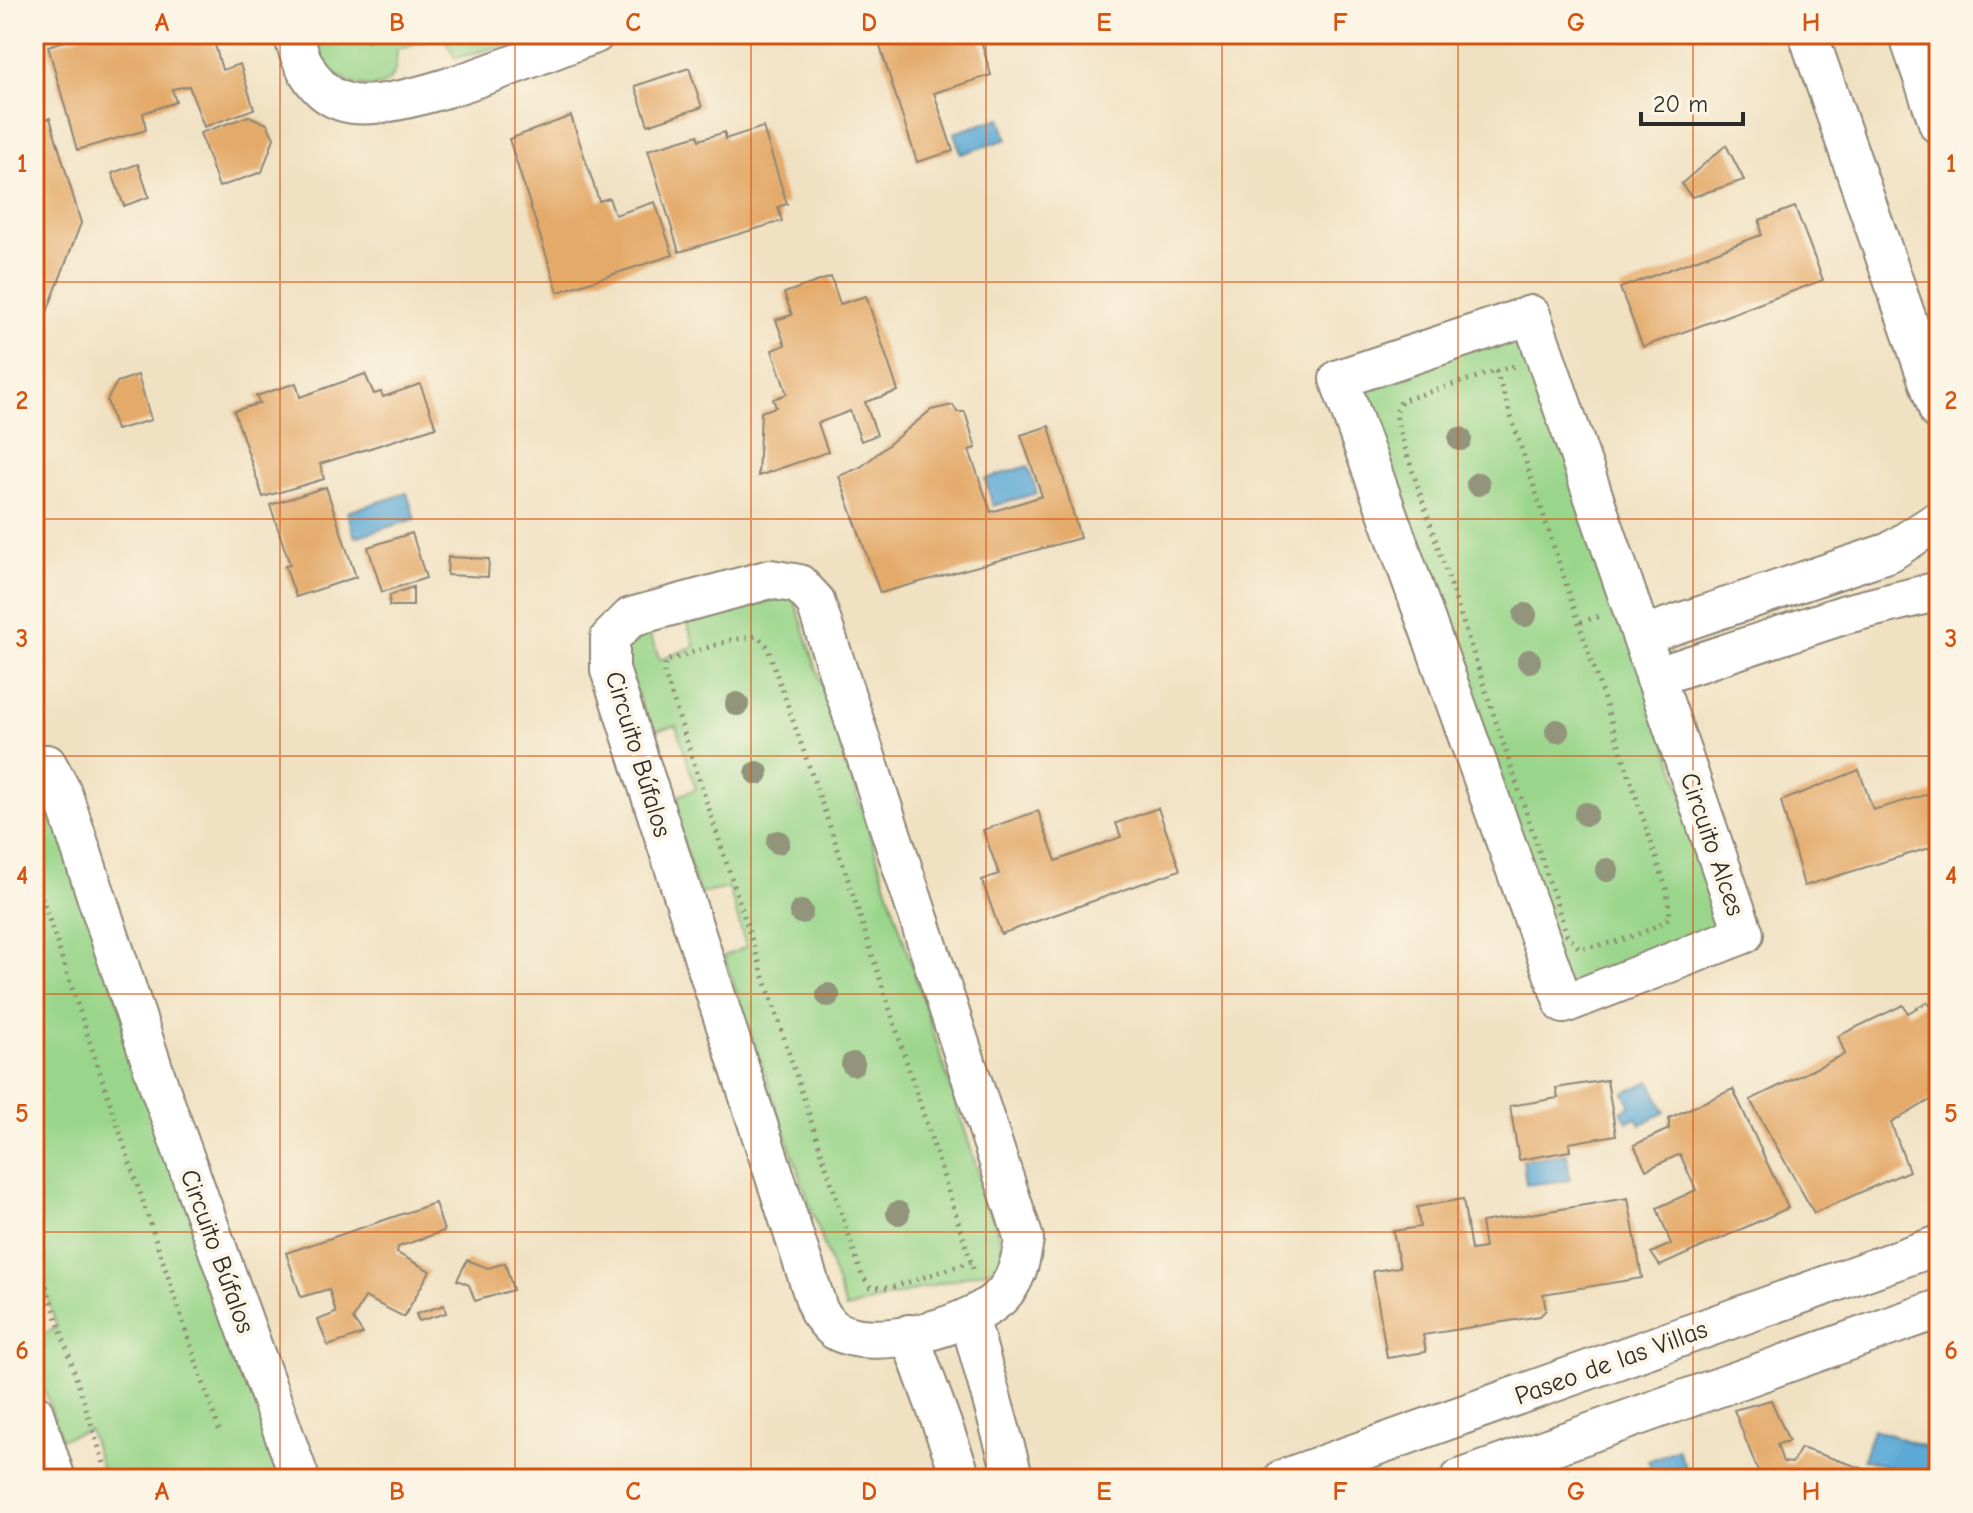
<svg xmlns="http://www.w3.org/2000/svg" width="1973" height="1513" font-family="'Comic Neue',sans-serif">
  <rect width="100%" height="100%" fill="#fcf5e5"/>
  <filter id="ink" filterUnits="userSpaceOnUse"><feTurbulence type="fractalNoise" baseFrequency=".0125" numOctaves="2"/><feDisplacementMap in="SourceGraphic" scale="16" xChannelSelector="R" yChannelSelector="G"/><feConvolveMatrix kernelMatrix="1 2 1 2 8 2 1 2 1" color-interpolation-filters="sRGB"/></filter>
  <filter id="wash" filterUnits="userSpaceOnUse"><feTurbulence type="fractalNoise" baseFrequency=".006" numOctaves="4" result="noise"/><feDisplacementMap in="SourceGraphic" scale="32" xChannelSelector="R" yChannelSelector="G"/><feGaussianBlur stdDeviation="1.8" result="paint"/><feColorMatrix in="noise" values="0 0 0 0 0 0 0 0 0 0 0 0 0 0 0 0 0 1.4 0 .05"/><feComposite in="paint" operator="in"/></filter>
  <g filter="url(#wash)">
    <rect width="100%" height="100%" fill="#f0e1c2"/>
    <path fill="#99d58a" stroke="#62805a" stroke-width="2" d="M315 34H549L455 58 443 35 397 49C396 57 397 68 393 75 380 99 337 81 326 65 320 56 318 44 315 34Z
      M1526 329 1730 931 1568 992 1356 385Z
      M793 595 1008 1265 846 1309 724 956 746 947 729 888 699 894 670 799 696 789 676 726 650 731 627 665V648L649 633 660 660 695 646 687 623Z
      M34 779 42 780 283 1479H105L89 1430 61 1439 34 1358V1337L57 1328 34 1257Z"/>
    <path fill="#5ca9d5" stroke="#446a80" stroke-width="2" d="M1000 118 1007 139 961 154 954 133Z
      M1028 466 1037 493 993 506 985 479Z
      M407 493 415 519 355 537 347 512Z
      M1650 1081 1665 1112 1640 1125 1636 1118 1627 1122 1621 1111 1631 1106 1624 1093Z
      M1567 1154 1570 1180 1526 1185 1523 1160Z
      M1873 1429 1937 1451 1928 1479 1863 1459Z
      M1678 1449 1690 1479H1656L1648 1461Z"/>
    <g id="blocks">
      <path fill="#e4aa6b" d="M88 34H204V43L214 41 222 70 240 64 254 109 204 127 189 86 172 89 176 102 143 113 146 130 77 150 48 46Z
        M876 34H979L991 75 934 93 953 151 917 162Z
        M1236 34H1266V35L1238 43Z
        M1361 34H1381L1380 39 1364 44Z
        M689 68 702 107 648 125 635 86Z
        M249 116 267 124 274 138 262 172 219 187 200 133Z
        M571 116 599 201 609 198 615 215 655 202 673 255 558 292 509 139Z
        M50 118 81 223 40 330 34 327V123Z
        M763 127 787 204 778 207 782 221 679 252 648 150 698 135 699 140 725 132V139Z
        M1726 145 1744 180 1692 197 1681 184Z
        M138 164 149 197 124 206 112 173Z
        M1795 207 1823 280 1643 347 1620 288 1761 235 1760 220Z
        M831 277 840 304 866 296 898 391 865 402 877 435 861 441 850 411 818 423 828 452 758 476 761 412 776 407 773 399 787 394 772 350 785 345 776 320 792 315 784 293Z
        M365 374 374 394 381 392 383 397 420 384 436 427 320 464 324 479 263 497 234 411 260 403 256 396 296 383 300 397Z
        M138 375 151 420 116 430 107 400 117 382Z
        M953 405 957 412H965L976 448 969 450 991 512 1042 496 1021 435 1049 426 1080 538 880 593 839 476 861 467 931 410Z
        M326 487 356 577 296 597 285 566 290 565 270 505Z
        M412 533 426 578 382 592 368 547Z
        M448 557 489 559 488 577 447 575Z
        M413 587V606H389L390 595Z
        M1859 770 1873 810 1939 791V845L1804 886 1781 801Z
        M1158 808 1180 870 1001 934 982 880 999 874 983 830 1038 811 1056 861 1121 837 1116 823Z
        M1927 1002 1932 1007 1939 1004V1095L1891 1123 1909 1171 1814 1213 1750 1100 1845 1054 1838 1036 1903 1005 1908 1013Z
        M1607 1080 1616 1135 1569 1143 1570 1151 1519 1160 1510 1106 1558 1098 1556 1088Z
        M1733 1089 1788 1208 1660 1266 1651 1253 1671 1244 1657 1208 1696 1190 1680 1154 1646 1170 1634 1145 1669 1129V1118Z
        M1628 1198 1642 1278 1543 1294 1546 1310 1540 1316 1423 1335 1426 1352 1387 1358 1373 1271 1400 1267 1393 1231 1420 1227 1417 1207 1463 1199 1471 1250 1485 1248 1481 1222Z
        M435 1203 444 1231 398 1247 397 1253 430 1271 404 1317 365 1297 353 1319 363 1334 328 1346 318 1320 336 1313 329 1289 301 1297 286 1253Z
        M467 1260 488 1268 505 1263 513 1290 475 1301 469 1285 457 1280Z
        M444 1305 446 1313 419 1321 416 1314Z
        M1771 1400 1789 1441 1777 1444 1783 1462 1792 1463 1801 1448 1895 1479H1761L1734 1410Z"/>
    </g>
  </g>
  <g filter="url(#ink)">
    <use href="#blocks" fill-opacity="0" stroke="#8e8676" stroke-width="2"/>
    <g fill="none" stroke-linecap="round" stroke-linejoin="round">
      <defs>
        <path id="minor" d="M293 34C301 65 317 99 353 104 409 111 538 54 595 34
          M1808 34 1939 412
          M1908 34 1939 125
          M1531 315 1744 934 1564 1004 1339 379Z
          M770 579 799 584 815 601 1024 1239C1021 1260 1016 1284 998 1299 966 1327 873 1353 835 1330 829 1326 823 1317 819 1312L610 670V638L631 617Z
          M1641 636 1890 552 1939 520
          M1655 677 1846 614 1939 591
          M34 764H47L62 792 159 1086 300 1479
          M969 1317 1014 1479
          M909 1334 962 1479
          M34 1413 56 1479
          M1283 1479 1939 1245
          M1460 1479 1939 1309"/>
      </defs>
      <use href="#minor" stroke="#8e8676" stroke-width="42"/>
      <path stroke="#8e8676" stroke-width="5" stroke-dasharray="2 6" stroke-linecap="butt" d="M362 34 366 40 394 34
        M1496 371 1667 891 1670 917C1647 934 1608 946 1579 948L1567 935 1399 430 1396 413 1401 401Z
        M1496 371 1514 366
        M1581 622 1600 616
        M34 874 220 1433
        M34 1248 109 1479
        M971 1262 890 1288 871 1287 862 1276 664 672 666 661 731 640 757 636 767 646 843 864 971 1262 974 1272"/>
      <use href="#minor" stroke="#fff" stroke-width="38"/>
    </g>
    <g fill="#92957c">
      <circle cx="1460" cy="439" r="12"/>
      <circle cx="1478" cy="484" r="12"/>
      <circle cx="1525" cy="615" r="12"/>
      <circle cx="1529" cy="661" r="12"/>
      <circle cx="737" cy="704" r="12"/>
      <circle cx="1557" cy="731" r="12"/>
      <circle cx="757" cy="773" r="12"/>
      <circle cx="1586" cy="814" r="12"/>
      <circle cx="778" cy="842" r="12"/>
      <circle cx="1607" cy="870" r="12"/>
      <circle cx="801" cy="912" r="12"/>
      <circle cx="828" cy="995" r="12"/>
      <circle cx="853" cy="1064" r="12"/>
      <circle cx="898" cy="1213" r="12"/>
    </g>
  </g>
  <path fill="none" stroke="#d5540f" stroke-width="2" stroke-opacity="0.55" d="M280 34V1479M515 34V1479M751 34V1479M986 34V1479M1222 34V1479M1458 34V1479M1693 34V1479M34 282H1939M34 519H1939M34 756H1939M34 994H1939M34 1232H1939"/>
  <g text-anchor="middle" stroke-width="8" stroke-linejoin="round" paint-order="stroke">
    <g font-size="26" fill="#2b2b2b" stroke="#fcf5e5">
      <text transform="translate(639 754) rotate(73)" y="9">Circuito Búfalos</text>
      <text transform="translate(1713 844) rotate(71)" y="9">Circuito Alces</text>
      <text transform="translate(218 1251) rotate(70)" y="9">Circuito Búfalos</text>
      <text transform="translate(1611 1362) rotate(-20)" y="9">Paseo de las Villas</text>
    </g>
  </g>
  <rect width="1973" height="1513" fill="none" stroke="#fcf5e5" stroke-width="88"/>
  <path d="M1641 112v12h102v-12" fill="none" stroke="#2b2b2b" stroke-width="4"/>
  <text x="1653" y="112" font-size="24" fill="#2b2b2b" stroke="#fcf5e5" stroke-width="6" paint-order="stroke">20 m</text>
  <rect x="44" y="44" width="1885" height="1425" fill="none" stroke="#d5540f" stroke-width="3"/>
  <g font-size="26" text-anchor="middle" font-weight="bold" fill="#d5540f">
    <text x="162" y="31">A</text>
    <text x="397" y="31">B</text>
    <text x="633" y="31">C</text>
    <text x="869" y="31">D</text>
    <text x="1104" y="31">E</text>
    <text x="1340" y="31">F</text>
    <text x="1576" y="31">G</text>
    <text x="1811" y="31">H</text>
    <text x="22" y="172">1</text>
    <text x="1951" y="172">1</text>
    <text x="22" y="409">2</text>
    <text x="1951" y="409">2</text>
    <text x="22" y="647">3</text>
    <text x="1951" y="647">3</text>
    <text x="22" y="884">4</text>
    <text x="1951" y="884">4</text>
    <text x="22" y="1122">5</text>
    <text x="1951" y="1122">5</text>
    <text x="22" y="1359">6</text>
    <text x="1951" y="1359">6</text>
    <text x="162" y="1500">A</text>
    <text x="397" y="1500">B</text>
    <text x="633" y="1500">C</text>
    <text x="869" y="1500">D</text>
    <text x="1104" y="1500">E</text>
    <text x="1340" y="1500">F</text>
    <text x="1576" y="1500">G</text>
    <text x="1811" y="1500">H</text>
  </g>
</svg>
